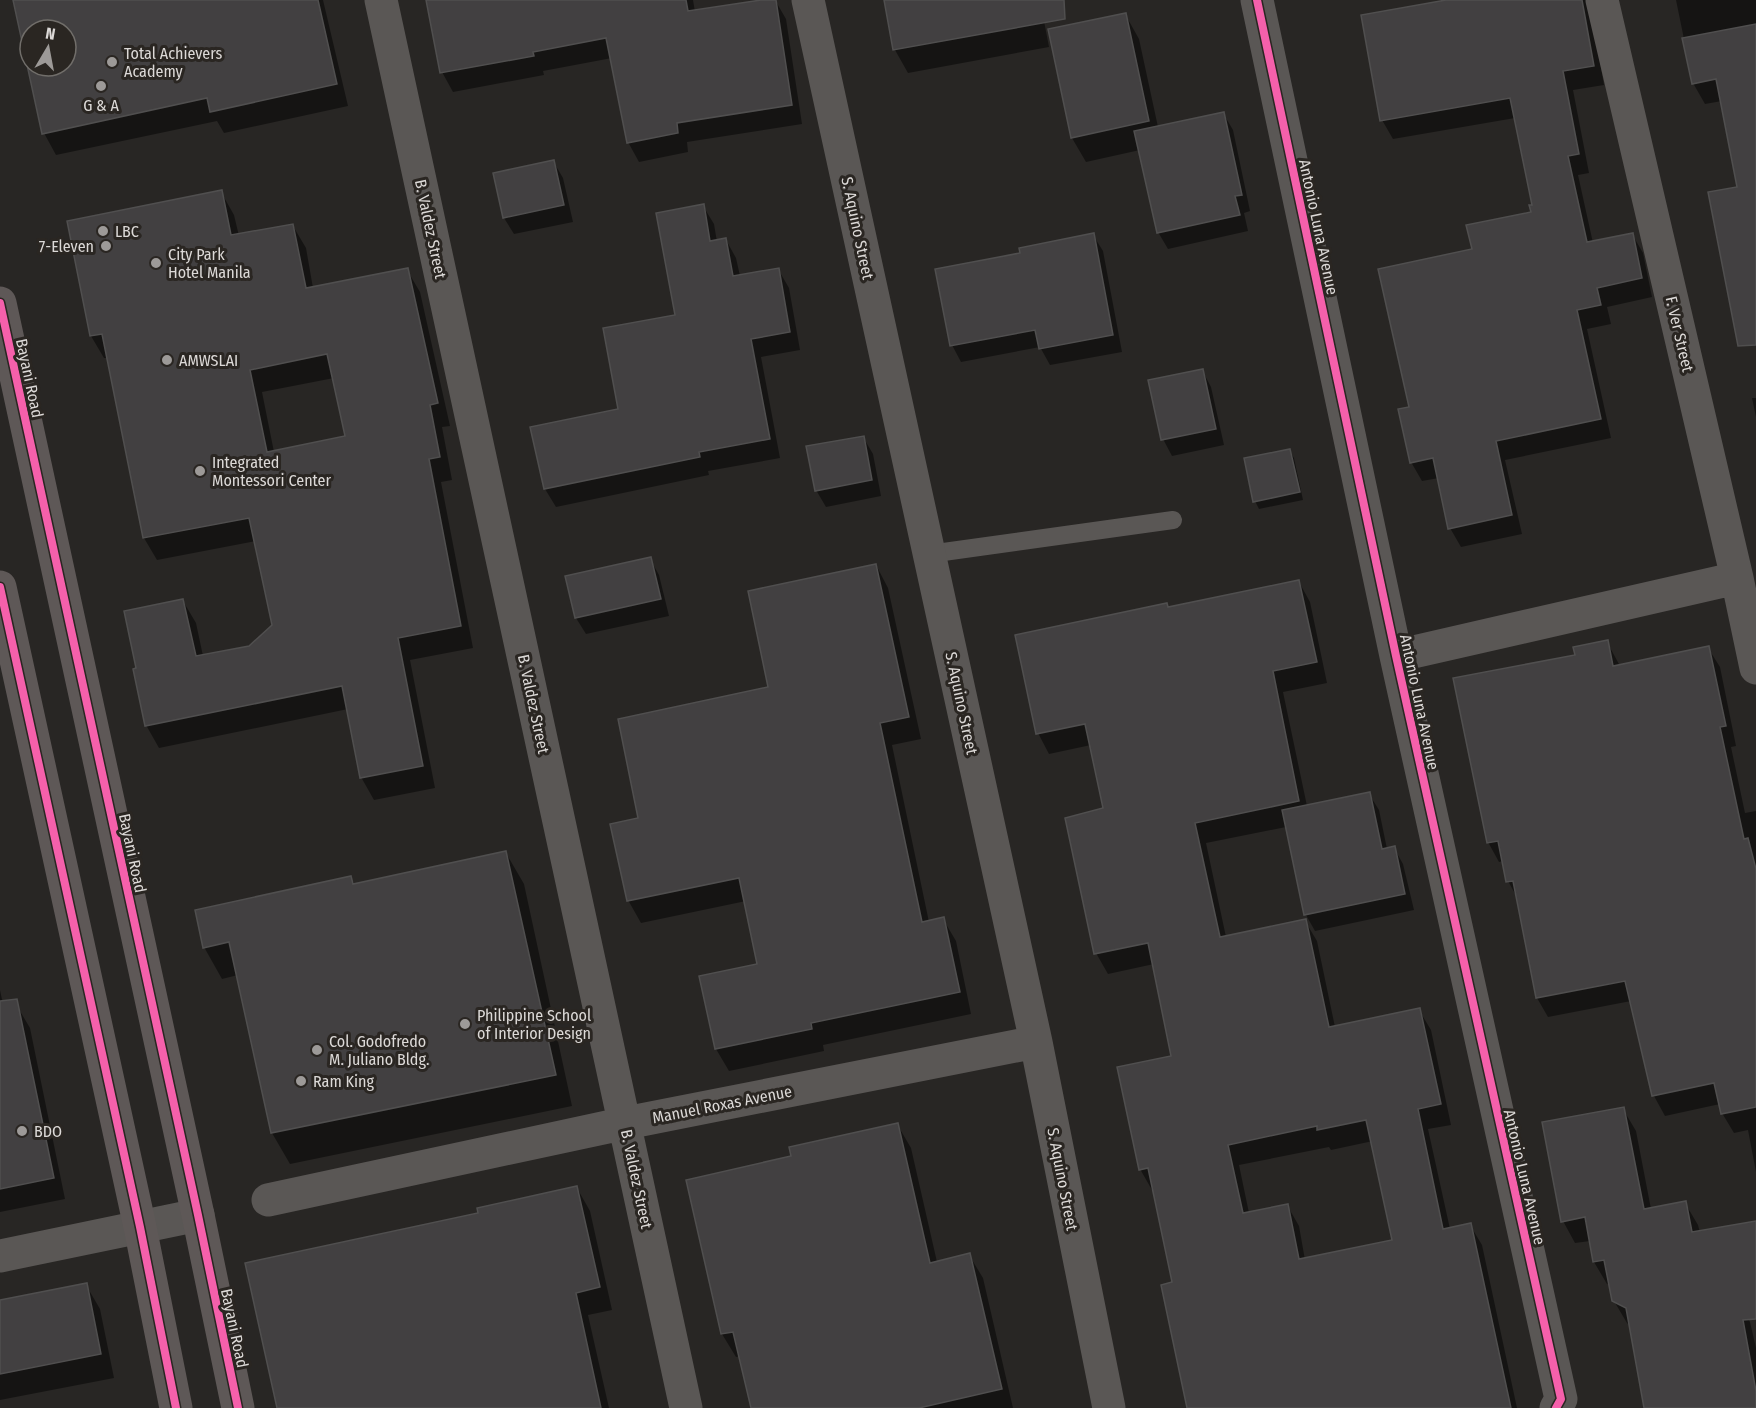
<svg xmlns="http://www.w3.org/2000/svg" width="1756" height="1408" font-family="'Fira Sans Condensed',sans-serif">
  <rect width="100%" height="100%" fill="#282624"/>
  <path fill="#0007" fill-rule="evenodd" d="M13 0H323L348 106 224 133 217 121 56 155 44 133ZM30 30H66V66H30Z
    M427 0H693L695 12 775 0 786 19 802 124 687 142 688 152 639 162 628 142 612 58 543 71 544 75 453 92 442 72Z
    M886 0H1040L1049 47 908 73 895 50Z
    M1454 0H1589L1604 85 1573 90 1589 173 1578 175 1593 243 1632 234 1643 253 1652 297 1607 307 1611 324 1587 329 1611 438 1505 460 1522 534 1461 547 1450 528 1439 478 1422 481 1411 462V408L1473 250 1533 213 1534 206 1515 118 1393 139 1382 120Z
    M1676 0H1756V319L1739 188 1722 101 1705 104 1693 83Z
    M1125 14 1139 39 1158 127 1223 113 1233 130 1250 211 1244 213 1248 231 1168 249 1158 232 1140 150 1086 162 1072 138Z
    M553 161 563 178 573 222 514 234 504 218 495 174Z
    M221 192 234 215 239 236 293 226 306 248 313 288 407 270 420 292 450 426 442 427 452 480 441 482 473 648 410 660 435 788 374 800 361 777 348 709 159 748 146 725 138 669 183 601 196 623 203 656 250 647 274 625 256 541 157 560 144 538 108 358H104L91 336 69 222ZM334 378 346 438 274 452 262 392Z
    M703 206 714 224 717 242 726 240 736 258 740 276 778 269 789 288 800 350 761 357 780 458 708 471 709 475 556 507 545 489 532 428 620 410 677 316Z
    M1093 235 1103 251 1122 352 1050 365 1040 347 961 362 952 345 1022 254Z
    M1202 370 1211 387 1224 445 1172 456 1163 439Z
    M1752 398H1756V417Z
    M863 437 873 454 881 496 826 507 816 490Z
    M1289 450 1294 458 1303 500 1259 509 1255 501Z
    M650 559 659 575 669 616 586 634 576 618 567 577Z
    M876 565 888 588 921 739 892 745 929 922 943 919 956 941 971 1014 823 1045 824 1051 729 1071 716 1049 759 965 746 901 641 923 628 900 640 820 770 689Z
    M1299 582 1310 602 1327 683 1283 692 1307 806 1369 794 1379 810 1387 849 1394 848 1403 864 1414 910 1315 931 1306 915 1286 827 1206 843 1226 937 1305 921 1317 941 1335 1027 1419 1010 1431 1030 1451 1125 1428 1129 1450 1229 1470 1225 1482 1245 1517 1408H1188L1174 1283 1154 1189 1152 1190 1140 1169 1173 1057 1154 964 1108 974 1096 953 1105 809 1091 745 1049 754 1038 733 1169 609ZM1373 1141 1394 1241 1305 1260 1299 1226 1287 1205 1249 1213 1239 1165 1329 1147 1331 1150Z
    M1607 642 1620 666 1708 648 1720 667 1736 746 1731 747 1745 813 1756 811V1172L1748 1130 1734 1133 1722 1113 1720 1104 1665 1116 1654 1096 1631 1001 1548 1017 1537 998 1518 899 1508 881 1504 861 1499 862 1488 842 1577 656Z
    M506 853 524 884 572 1106 290 1164 272 1133 238 975 222 979 204 947 351 878 355 885Z
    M0 990 4 1009 17 1006 30 1028 65 1199 0 1212Z
    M1623 1109 1636 1131 1651 1209 1685 1203 1698 1225 1700 1233 1750 1322 1756 1348V1408H1646L1630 1325 1627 1323 1614 1301 1610 1283 1607 1284 1594 1262 1590 1241 1575 1243 1563 1221Z
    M897 1124 911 1148 937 1262 969 1255 983 1278 1013 1408H752L740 1356 736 1357 722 1334 688 1181 793 1157Z
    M577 1188 590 1211 612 1310 588 1315 609 1408H279L479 1214Z
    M86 1285 100 1309 114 1378 0 1400V1302Z"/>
  <path fill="#424041" stroke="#504f4f" stroke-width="1.5" fill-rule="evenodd" d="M13 0H318L337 84 210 112 207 98 42 134ZM30 30H66V66H30Z
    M426 0H686L688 11 761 0H776L792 105 677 123 678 133 627 143 606 38 533 52 534 56 440 73Z
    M884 0H1064L1065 19 893 50Z
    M1446 0H1582L1594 66 1563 71 1579 154 1568 156 1587 242 1633 233 1642 278 1597 288 1601 305 1577 310 1601 419 1496 441 1512 515 1448 529 1433 458 1410 463 1398 409 1409 407 1378 269 1472 249 1466 225 1531 212 1529 205H1532L1510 98 1380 121 1361 15Z
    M1126 13 1149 121 1071 138 1048 29Z
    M1756 24V345L1738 346 1708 192 1737 187 1716 79 1692 84 1682 38Z
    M1224 112 1242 195 1235 196 1240 215 1157 233 1134 131Z
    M554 160 564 205 503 218 493 173Z
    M222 190 231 235 293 224 306 288 408 268 438 403 430 405 440 457 429 459 461 626 398 638 423 766 360 778 342 686 145 726 133 669 136 668 124 611 183 599 196 656 249 646 272 625 249 518 143 538 102 334 90 336 67 221ZM327 354 345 436 267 452 250 370Z
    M704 204 710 241 726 238 733 276 779 268 790 332 751 339 770 439 699 452 700 457 544 489 530 427 618 409 603 328 675 315 656 213Z
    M1094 233 1113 335 1039 349 1035 330 950 346 935 269 1020 253 1019 248Z
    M1203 369 1216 429 1161 440 1148 380Z
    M864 436 872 480 815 491 806 446Z
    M1290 449 1300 492 1253 502 1244 458Z
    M651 557 661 599 575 618 565 576Z
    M876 564 909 717 880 723 922 922 944 917 960 992 811 1023 812 1029 715 1049 699 976 757 964 739 878 627 901 610 824 638 818 618 719 768 687 748 591Z
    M1299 580 1317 662 1273 671 1299 801 1195 823 1220 937 1306 919 1329 1027 1420 1008 1441 1104 1418 1109 1443 1229 1471 1223 1511 1408H1187L1161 1285 1172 1282 1148 1168 1139 1170 1117 1067 1171 1056 1148 943 1094 954 1065 818 1103 808 1085 724 1036 734 1015 635 1167 603 1168 607ZM1366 1120 1392 1240 1299 1259 1288 1204 1243 1213 1228 1145 1317 1126V1130Z
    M1608 640 1613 666 1709 646 1726 726 1720 727 1744 839 1748 838 1756 869V1107L1721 1114 1714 1083 1652 1096 1625 981 1536 998 1513 881 1506 882 1498 841 1487 843 1453 678 1575 655 1573 647Z
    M1370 792 1382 849 1395 846 1405 894 1304 915 1282 810Z
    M506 851 556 1075 271 1133 229 942 203 948 195 910 351 876 353 884Z
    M17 999 54 1178 0 1189V1001Z
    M1624 1107 1644 1209 1686 1201 1692 1232 1756 1221V1319L1743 1320 1756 1391V1408H1644L1626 1308 1612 1301 1604 1260 1593 1262 1585 1217 1561 1222 1542 1122Z
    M898 1123 930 1263 970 1253 1002 1389 919 1408H751L733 1332 721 1334 686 1180 791 1156 789 1147Z
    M577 1186 600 1287 576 1293 601 1408H277L245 1263 478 1213 477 1208Z
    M87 1283 101 1354 0 1374V1300Z"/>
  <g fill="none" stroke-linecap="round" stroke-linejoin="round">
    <path stroke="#5a5755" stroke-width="18" d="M929 554 1173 520"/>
    <path stroke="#5a5755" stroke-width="33" d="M381 0 686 1408
      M808 0 1036 1042 1109 1408
      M1257 0 1396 656 1561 1399 1556 1408
      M1602 0 1737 578 1756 668
      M1396 656 1737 578
      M268 1200 626 1123 1036 1042
      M0 1256 198 1215"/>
    <path stroke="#5e5857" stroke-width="33" d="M0 303 198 1215 238 1408
      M0 587 140 1227 176 1408"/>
    <defs>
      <path id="cycleway" d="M1257 0 1396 656 1561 1399 1556 1408
        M0 303 198 1215 238 1408
        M0 587 140 1227 176 1408"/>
    </defs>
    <use href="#cycleway" stroke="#2a2622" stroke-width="11"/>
    <use href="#cycleway" stroke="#f560ab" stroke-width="8"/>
  </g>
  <g fill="#9d9a98" stroke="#2a2622" stroke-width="2">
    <circle cx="112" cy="62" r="6"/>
    <circle cx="101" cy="86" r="6"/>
    <circle cx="103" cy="231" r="6"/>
    <circle cx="106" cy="246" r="6"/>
    <circle cx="156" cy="263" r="6"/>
    <circle cx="167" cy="360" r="6"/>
    <circle cx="200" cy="471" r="6"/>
    <circle cx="465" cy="1024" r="6"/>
    <circle cx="317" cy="1050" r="6"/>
    <circle cx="301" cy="1081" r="6"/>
    <circle cx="22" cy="1131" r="6"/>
  </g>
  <g text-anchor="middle" stroke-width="6" stroke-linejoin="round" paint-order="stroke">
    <g font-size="16" fill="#dcd9d7" stroke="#2a2622" text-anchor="start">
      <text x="124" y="59">Total Achievers<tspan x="124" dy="18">Academy</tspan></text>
      <text x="101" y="111" text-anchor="middle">G &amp; A</text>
      <text x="115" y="237">LBC</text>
      <text x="94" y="252" text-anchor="end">7-Eleven</text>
      <text x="168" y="260">City Park<tspan x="168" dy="18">Hotel Manila</tspan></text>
      <text x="179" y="366">AMWSLAI</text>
      <text x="212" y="468">Integrated<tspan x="212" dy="18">Montessori Center</tspan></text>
      <text x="477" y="1021">Philippine School<tspan x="477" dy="18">of Interior Design</tspan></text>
      <text x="329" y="1047">Col. Godofredo<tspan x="329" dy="18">M. Juliano Bldg.</tspan></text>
      <text x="313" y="1087">Ram King</text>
      <text x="34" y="1137">BDO</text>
    </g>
    <g font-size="16" fill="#dcd9d7" stroke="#2a2622">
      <text transform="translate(1319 227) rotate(78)" y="6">Antonio Luna Avenue</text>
      <text transform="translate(858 228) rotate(78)" y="6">S. Aquino Street</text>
      <text transform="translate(431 229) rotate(78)" y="6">B. Valdez Street</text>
      <text transform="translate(1680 334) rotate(77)" y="6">F. Ver Street</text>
      <text transform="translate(30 378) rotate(78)" y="6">Bayani Road</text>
      <text transform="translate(1420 702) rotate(78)" y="6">Antonio Luna Avenue</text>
      <text transform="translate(962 703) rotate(78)" y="6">S. Aquino Street</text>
      <text transform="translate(534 704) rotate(78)" y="6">B. Valdez Street</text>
      <text transform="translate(133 853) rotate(78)" y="6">Bayani Road</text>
      <text transform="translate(722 1104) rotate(-11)" y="6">Manuel Roxas Avenue</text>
      <text transform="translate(1525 1177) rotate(77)" y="6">Antonio Luna Avenue</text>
      <text transform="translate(637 1179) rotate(78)" y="6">B. Valdez Street</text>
      <text transform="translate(1063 1179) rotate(79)" y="6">S. Aquino Street</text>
      <text transform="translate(235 1328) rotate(78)" y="6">Bayani Road</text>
    </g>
  </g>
  <g transform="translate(48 48) rotate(10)"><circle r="28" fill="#2a2622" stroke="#716e6a" stroke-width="1.5"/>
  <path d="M0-4.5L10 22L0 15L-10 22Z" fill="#9d9a98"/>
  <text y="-9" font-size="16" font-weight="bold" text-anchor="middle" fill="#dcd9d7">N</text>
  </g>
</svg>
